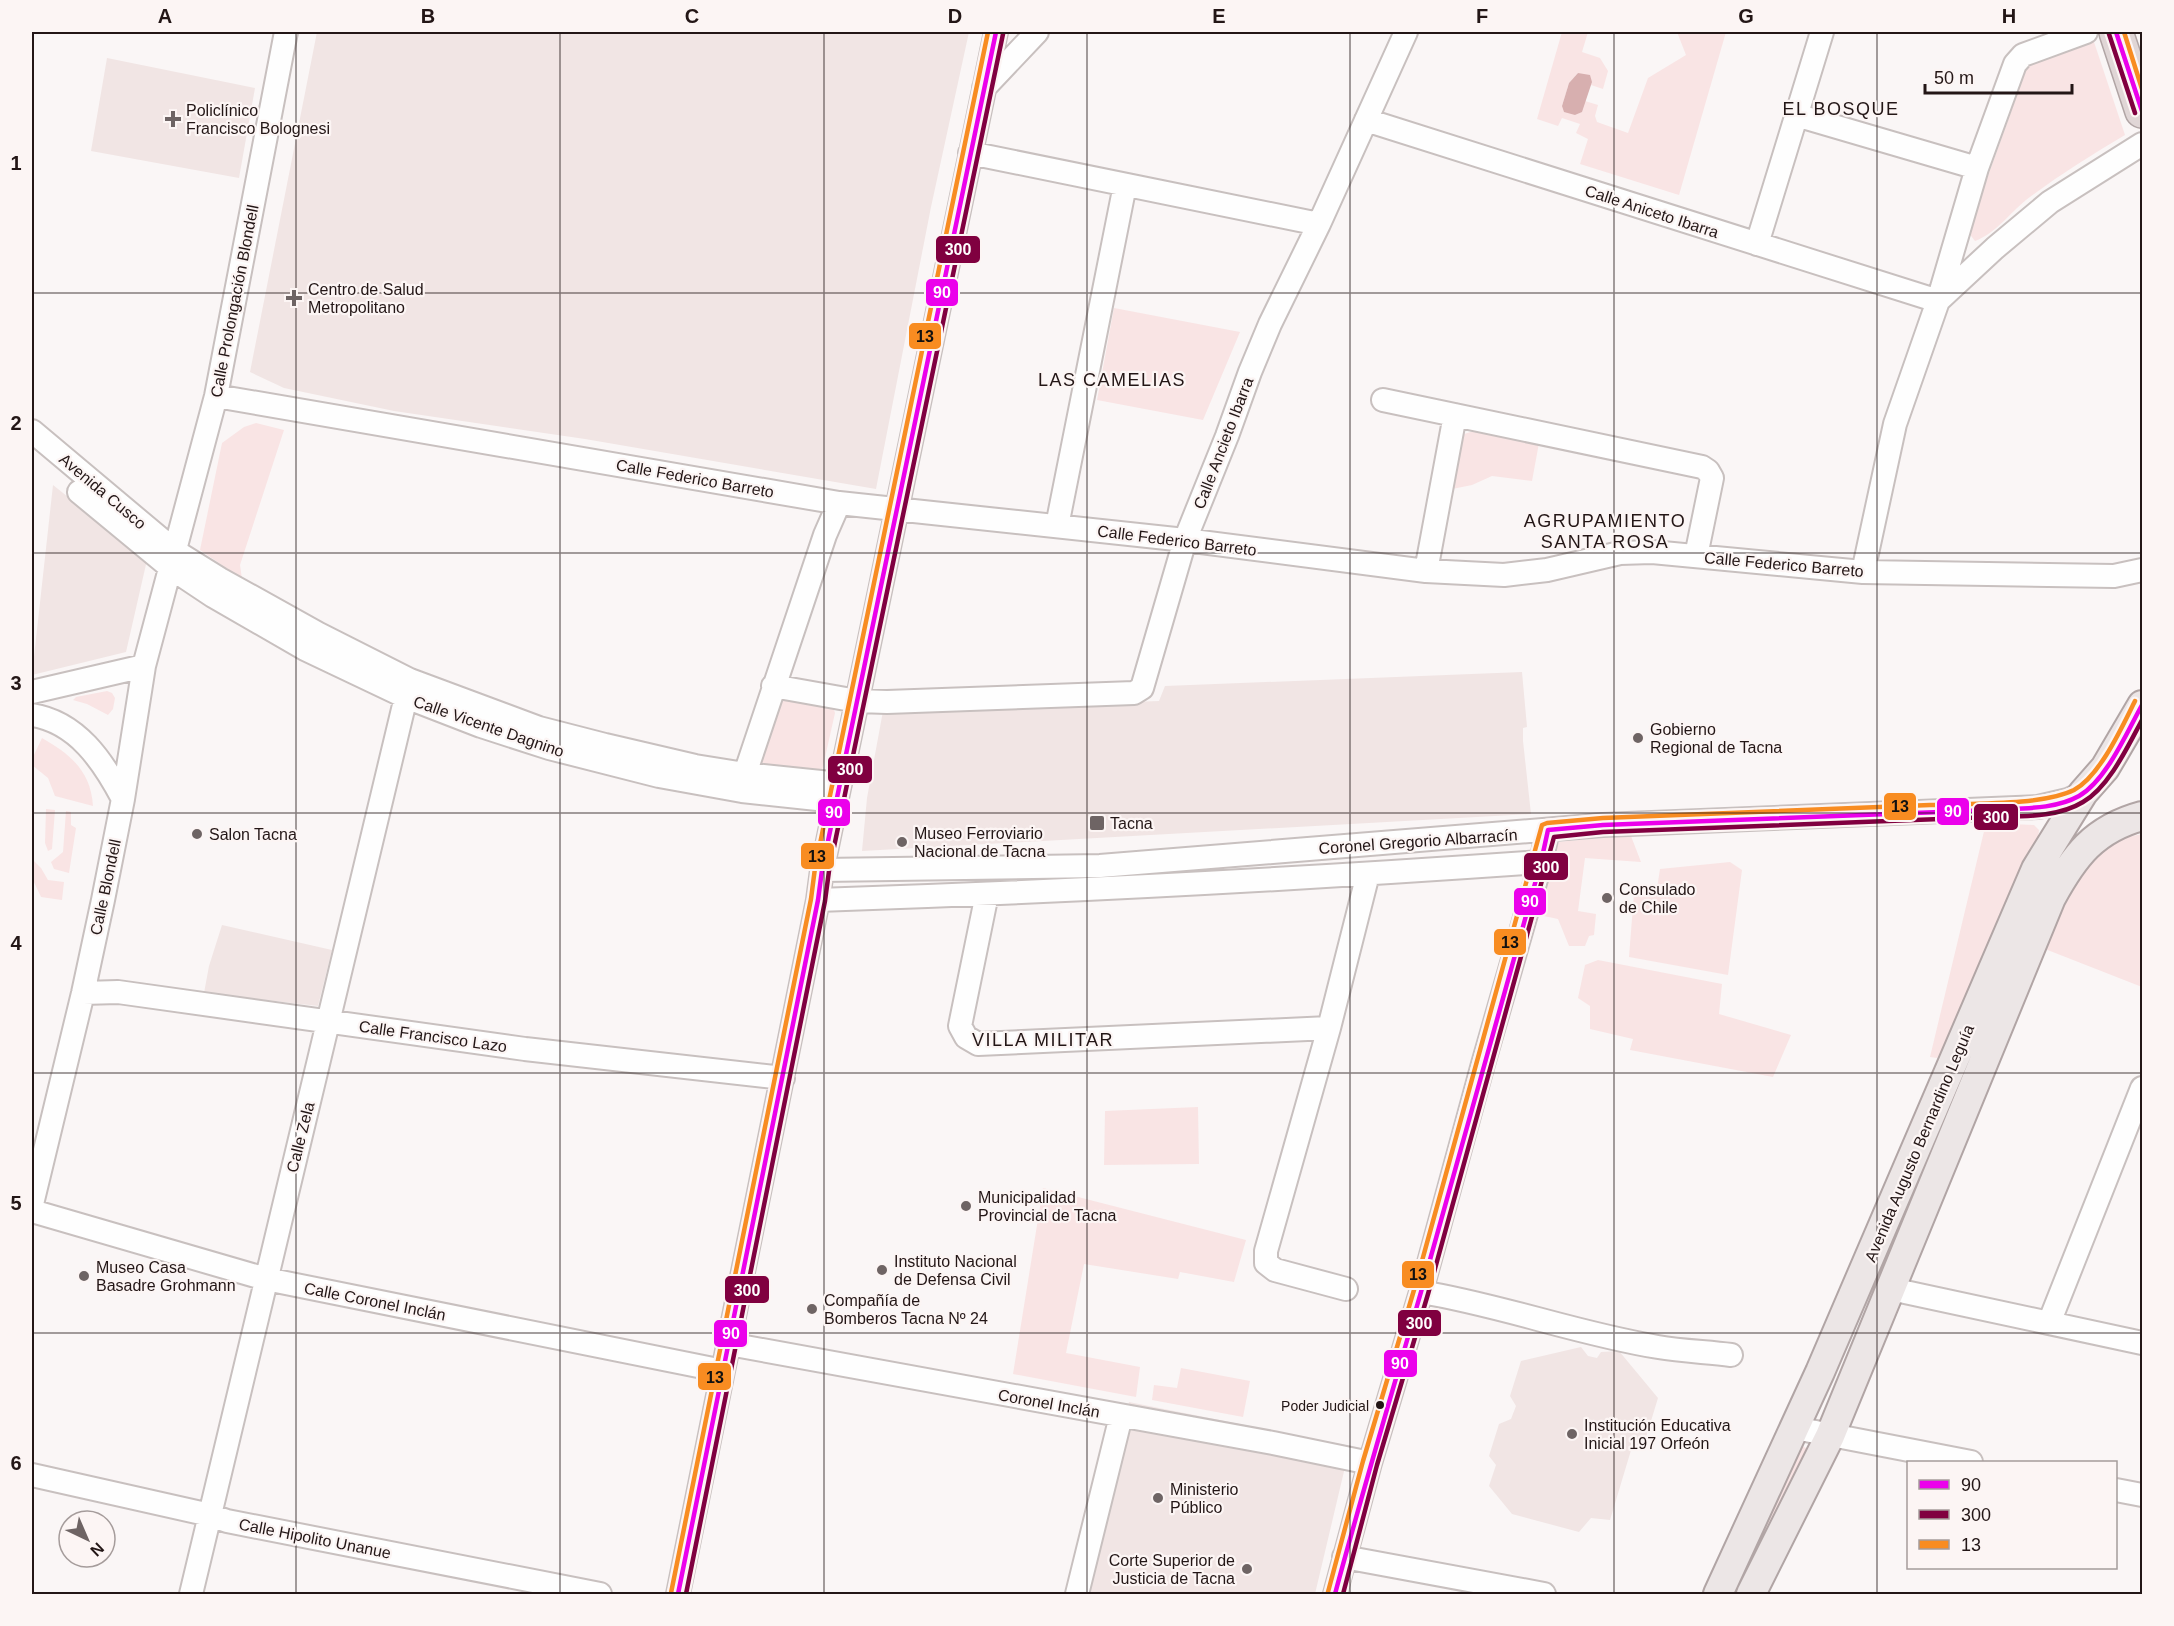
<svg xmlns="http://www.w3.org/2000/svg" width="2174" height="1626" font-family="Helvetica,sans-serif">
  <rect width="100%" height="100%" fill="#faf6f6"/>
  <path fill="#f1e5e4" d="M317 32H969L931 207 876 489 585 439 394 411 284 388 250 372Z
    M107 58 255 88 239 178 91 151Z
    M53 485 147 560 126 652 32 675Z
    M1522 672 1527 727 1523 728V741L1531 814 862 851 867 798 883 711 1159 701 1165 686Z
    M222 925 332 950 318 1006 204 993 209 966Z
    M1581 1347 1588 1356 1597 1358 1601 1352 1619 1351 1658 1398 1644 1444 1632 1447 1610 1520 1591 1518 1579 1532 1512 1514 1489 1486 1496 1465 1489 1456 1499 1424 1511 1419 1516 1406 1510 1396 1521 1361Z
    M1129 1402 1350 1446 1315 1594H1082Z"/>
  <path fill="#f9e4e4" d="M1562 32H1588L1582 52 1600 58 1608 71 1603 89 1591 85 1592 82 1578 73 1569 83 1562 106 1575 115 1581 112 1585 101 1598 105 1595 116 1597 122 1628 133 1648 78 1686 55 1677 32H1726L1679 195 1580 164 1588 139 1576 133 1580 124 1562 118 1558 126 1537 119Z
    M2093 39 2125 135C2091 155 2058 176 2026 200 2009 214 1996 233 1975 241L1968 232 2027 67 2035 57Z
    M1114 308 1240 332 1203 420 1097 400Z
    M256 423 284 430 240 565 242 579 200 550 222 443 244 427Z
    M1477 430 1539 443 1532 481 1492 476 1472 485 1452 489 1461 435Z
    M107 691 112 693 115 698 113 709 108 715 87 704 73 700 76 697Z
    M781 698 833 707 835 713 822 771 761 766 756 762Z
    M42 738C70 754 91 771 93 806L55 796 48 778 32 765V759Z
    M46 809 55 810 52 849 48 851 45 843Z
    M66 811 71 812V825L76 828 69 873 54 869 51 862 63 852Z
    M1986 823 2034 825 2039 830 2038 840 2020 869 1943 1049 1937 1058 1930 1057Z
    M2142 834V987L2045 949 2061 903 2089 857 2119 839Z
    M1631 836 1641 862 1585 858 1578 911 1596 914 1594 935 1589 936 1585 946H1569L1558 919 1539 915 1556 847 1559 842 1567 841Z
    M32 859 41 868 48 880 64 882 62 900 41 897 32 878Z
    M1730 862 1742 870 1728 975 1629 957 1634 893 1656 895 1660 869Z
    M1598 960 1722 984 1719 1014 1791 1035 1773 1077 1630 1050 1633 1039 1590 1029V1006L1578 998 1585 965Z
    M1198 1107 1199 1164 1104 1165 1105 1111Z
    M1043 1188 1246 1240 1234 1282 1180 1272 1178 1279 1084 1264 1066 1353 1140 1367 1136 1397 1013 1374Z
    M1181 1368 1250 1381 1243 1417 1152 1400 1154 1385 1177 1388Z
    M1797 1443 1822 1457 1745 1594H1730Z"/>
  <path fill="#d7afaf" d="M1578 73 1590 75 1592 82 1582 112 1575 115 1564 112 1562 106 1569 83Z"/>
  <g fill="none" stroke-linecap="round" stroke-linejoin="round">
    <defs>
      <path id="minor" d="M984 88 1037 32
        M1796 115 1977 168
        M1366 120 1938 301
        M970 153 1319 224
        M1757 244 1822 32
        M1939 300 1995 248 2050 202 2142 144
        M216 396 839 503 1185 540 1426 571 1504 575 1547 570 1620 553 1652 552 1863 572 2114 576 2142 570
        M1383 400 1702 467 1708 471 1712 478 1696 556
        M32 431 175 551 220 579 319 634 410 680 539 728 605 745 695 766 745 774 840 784
        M79 492 171 568 213 596 305 649 406 697 481 726 549 748 659 776 742 791 836 801
        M1057 526 1125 185
        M1426 571 1455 415
        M1863 572 1895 424 1938 301 1977 168 2015 64 2023 55 2086 32
        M773 686 857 701 887 702 1134 693 1142 688 1185 540 1227 436 1250 372 1270 324 1319 224 1406 32
        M32 692 144 666
        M32 715C77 722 103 761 123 799
        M742 788 745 774 825 535 839 503
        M822 870 1100 866 1603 825 2038 807 2068 800 2083 793
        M987 894 960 1026 966 1037 978 1044 1329 1028 1368 874
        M818 900C1060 892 1300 879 1541 862
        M83 993 118 992 525 1049 783 1078
        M1329 1028 1266 1251V1263L1275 1270 1346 1289
        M32 1204 83 993 103 900 123 799 144 666 216 396 286 32
        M32 1211 266 1279 723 1371
        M1891 1289 2142 1343
        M1421 1292C1501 1305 1578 1334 1658 1347 1682 1351 1707 1352 1731 1355
        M2049 1323 2142 1088
        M729 1344 1273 1443 1370 1463
        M1795 1428 1971 1462
        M32 1475 210 1515 227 1521 600 1594
        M2116 1490 2142 1495
        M1344 1557 1544 1594
        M191 1594 410 680
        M678 1594 818 900 822 870 996 32
        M1077 1594 1121 1416
        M1335 1594 1370 1463 1421 1292 1483 1064 1541 862 1548 830"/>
      <path id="major" d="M1718 1594 1820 1372 2036 869 2083 793 2105 768 2142 705
        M1751 1594 1830 1436 2051 898C2074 856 2094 829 2142 816"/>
      <path id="highway" d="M2116 32 2142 111"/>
    </defs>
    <use href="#minor" stroke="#c8c0bf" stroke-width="26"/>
    <use href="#major" stroke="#b1a5a5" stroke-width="32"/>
    <use href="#highway" stroke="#b1a5a5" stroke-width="36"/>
    <use href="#minor" stroke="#fefefe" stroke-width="22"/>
    <use href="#major" stroke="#ece6e6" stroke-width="28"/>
    <use href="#highway" stroke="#e0d6d6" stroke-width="33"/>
    <defs>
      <path id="bus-1" d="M2116 32 2142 111
        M678 1594 818 900 822 870 996 32
        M1335 1594C1362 1493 1392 1393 1421 1292 1462 1149 1500 1005 1541 862L1548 830 1603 825 1992 810C2020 808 2054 810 2079 796 2106 781 2127 732 2142 705"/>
      <path id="bus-2" d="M2109 34 2135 113
        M686 1594 825 901 829 871 1003 34
        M1343 1594 1377 1465 1428 1294 1554 837 1603 832 1992 817C2021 816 2057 818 2083 802 2109 787 2128 746 2142 720"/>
      <path id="bus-3" d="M2124 32 2142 89
        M1328 1592 1363 1461 1414 1290 1542 825 1547 823 1603 818C1712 813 1821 809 1930 805 1967 803 2042 806 2074 790 2100 776 2122 727 2135 701
        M671 1593 811 899 815 868 988 32"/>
    </defs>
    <use href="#bus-1" stroke="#fcf5f4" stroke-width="9"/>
    <use href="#bus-2" stroke="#fcf5f4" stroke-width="9"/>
    <use href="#bus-3" stroke="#fcf5f4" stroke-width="9"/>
    <use href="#bus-1" stroke="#eb01eb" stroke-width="4.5"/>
    <use href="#bus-2" stroke="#800040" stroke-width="4.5"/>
    <use href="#bus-3" stroke="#f88c21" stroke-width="4.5"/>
  </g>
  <path fill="none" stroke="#231616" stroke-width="1.5" stroke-opacity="0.55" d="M296 32V1594M560 32V1594M824 32V1594M1087 32V1594M1350 32V1594M1614 32V1594M1877 32V1594M32 293H2142M32 553H2142M32 813H2142M32 1073H2142M32 1333H2142"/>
  <g fill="#6e6464" stroke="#fcf5f4" stroke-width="2">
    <path d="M170 110h6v6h6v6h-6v6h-6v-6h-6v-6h6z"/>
    <path d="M291 289h6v6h6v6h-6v6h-6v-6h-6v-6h6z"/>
    <circle cx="1638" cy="738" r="6"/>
    <rect x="1089" y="815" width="16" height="16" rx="3"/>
    <circle cx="197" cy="834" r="6"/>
    <circle cx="902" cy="842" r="6"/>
    <circle cx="1607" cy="898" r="6"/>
    <circle cx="966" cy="1206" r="6"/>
    <circle cx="882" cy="1270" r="6"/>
    <circle cx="84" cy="1276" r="6"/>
    <circle cx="812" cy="1309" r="6"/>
    <circle cx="1572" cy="1434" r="6"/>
    <circle cx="1158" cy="1498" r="6"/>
    <circle cx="1247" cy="1569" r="6"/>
  </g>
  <circle fill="#231616" stroke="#fcf5f4" stroke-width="2" cx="1380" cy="1405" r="5"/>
  <g text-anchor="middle" stroke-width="4.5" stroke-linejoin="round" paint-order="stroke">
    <g font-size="14" fill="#231616" stroke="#fcf5f4" text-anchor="end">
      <text x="1369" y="1411">Poder Judicial</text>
    </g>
    <g font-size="16" fill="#231616" stroke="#fcf5f4" text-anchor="start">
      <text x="186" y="116">Policlínico<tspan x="186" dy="18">Francisco Bolognesi</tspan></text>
      <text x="308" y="295">Centro de Salud<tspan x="308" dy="18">Metropolitano</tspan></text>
      <text x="1650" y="735">Gobierno<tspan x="1650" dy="18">Regional de Tacna</tspan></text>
      <text x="1110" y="829">Tacna</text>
      <text x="914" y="839">Museo Ferroviario<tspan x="914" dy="18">Nacional de Tacna</tspan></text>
      <text x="209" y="840">Salon Tacna</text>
      <text x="1619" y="895">Consulado<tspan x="1619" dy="18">de Chile</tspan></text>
      <text x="978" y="1203">Municipalidad<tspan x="978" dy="18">Provincial de Tacna</tspan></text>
      <text x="894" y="1267">Instituto Nacional<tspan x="894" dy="18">de Defensa Civil</tspan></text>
      <text x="96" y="1273">Museo Casa<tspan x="96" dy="18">Basadre Grohmann</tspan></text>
      <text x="824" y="1306">Compañía de<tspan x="824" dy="18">Bomberos Tacna Nº 24</tspan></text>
      <text x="1584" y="1431">Institución Educativa<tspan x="1584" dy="18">Inicial 197 Orfeón</tspan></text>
      <text x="1170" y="1495">Ministerio<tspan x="1170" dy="18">Público</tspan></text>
      <text x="1235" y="1566" text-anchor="end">Corte Superior de<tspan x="1235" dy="18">Justicia de Tacna</tspan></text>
    </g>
    <g font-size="16" fill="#231616" stroke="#fcf5f4">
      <text transform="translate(1652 211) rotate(18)" y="6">Calle Aniceto Ibarra</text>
      <text transform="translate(234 301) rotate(-79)" y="6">Calle Prolongación Blondell</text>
      <text transform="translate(1223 443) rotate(-69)" y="6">Calle Ancieto Ibarra</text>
      <text transform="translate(695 478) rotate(10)" y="6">Calle Federico Barreto</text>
      <text transform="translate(103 491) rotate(40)" y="6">Avenida Cusco</text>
      <text transform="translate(1177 540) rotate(7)" y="6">Calle Federico Barreto</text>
      <text transform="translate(1784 564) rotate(5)" y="6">Calle Federico Barreto</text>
      <text transform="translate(489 726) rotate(19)" y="6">Calle Vicente Dagnino</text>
      <text transform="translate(1418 841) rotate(-4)" y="6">Coronel Gregorio Albarracín</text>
      <text transform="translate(105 887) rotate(-78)" y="6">Calle Blondell</text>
      <text transform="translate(433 1036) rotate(8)" y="6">Calle Francisco Lazo</text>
      <text transform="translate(300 1137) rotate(-76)" y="6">Calle Zela</text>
      <text transform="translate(1919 1143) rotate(-67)" y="6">Avenida Augusto Bernardino Leguía</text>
      <text transform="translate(375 1301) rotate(11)" y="6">Calle Coronel Inclán</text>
      <text transform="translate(1049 1403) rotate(10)" y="6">Coronel Inclán</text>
      <text transform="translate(315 1538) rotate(11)" y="6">Calle Hipolito Unanue</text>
    </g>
    <g font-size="18" letter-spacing="1.5" fill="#231616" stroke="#fcf5f4">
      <text x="1841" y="115">EL BOSQUE</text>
      <text x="1112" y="386">LAS CAMELIAS</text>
      <text x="1605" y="527">AGRUPAMIENTO<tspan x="1605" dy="21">SANTA ROSA</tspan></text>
      <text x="1043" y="1046">VILLA MILITAR</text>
    </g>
  </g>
  <g stroke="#fcf5f4" stroke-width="2">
    <rect x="935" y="235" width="46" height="29" rx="6" fill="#800040"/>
    <rect x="925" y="278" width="34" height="29" rx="6" fill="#eb01eb"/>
    <rect x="908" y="322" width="34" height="28" rx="6" fill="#f88c21"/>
    <rect x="827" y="755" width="46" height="29" rx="6" fill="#800040"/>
    <rect x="1883" y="792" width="34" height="29" rx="6" fill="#f88c21"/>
    <rect x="1936" y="797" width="34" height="29" rx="6" fill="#eb01eb"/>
    <rect x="817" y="798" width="34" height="29" rx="6" fill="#eb01eb"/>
    <rect x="1973" y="803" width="46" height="28" rx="6" fill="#800040"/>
    <rect x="800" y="842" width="35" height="28" rx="6" fill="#f88c21"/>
    <rect x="1523" y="852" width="46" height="29" rx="6" fill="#800040"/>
    <rect x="1513" y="887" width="34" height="29" rx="6" fill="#eb01eb"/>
    <rect x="1493" y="928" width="34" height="28" rx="6" fill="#f88c21"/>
    <rect x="1401" y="1260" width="34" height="29" rx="6" fill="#f88c21"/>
    <rect x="724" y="1275" width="46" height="29" rx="6" fill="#800040"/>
    <rect x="1397" y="1309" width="45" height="28" rx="6" fill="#800040"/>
    <rect x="713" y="1319" width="35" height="29" rx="6" fill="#eb01eb"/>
    <rect x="1383" y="1349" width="35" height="29" rx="6" fill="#eb01eb"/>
    <rect x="697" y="1362" width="35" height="29" rx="6" fill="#f88c21"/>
  </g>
  <g font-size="16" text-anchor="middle" font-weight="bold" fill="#fff">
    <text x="958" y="255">300</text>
    <text x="942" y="298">90</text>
    <text x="850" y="775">300</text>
    <text x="1953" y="817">90</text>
    <text x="834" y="818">90</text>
    <text x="1996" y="823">300</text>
    <text x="1546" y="873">300</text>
    <text x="1530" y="907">90</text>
    <text x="747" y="1296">300</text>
    <text x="1419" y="1329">300</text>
    <text x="731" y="1339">90</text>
    <text x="1400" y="1369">90</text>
  </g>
  <g font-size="16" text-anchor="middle" font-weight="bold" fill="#111">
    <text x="925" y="342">13</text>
    <text x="1900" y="812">13</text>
    <text x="817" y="862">13</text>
    <text x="1510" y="948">13</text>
    <text x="1418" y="1280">13</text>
    <text x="715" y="1383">13</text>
  </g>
  <rect width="2174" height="1626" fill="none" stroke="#fcf5f4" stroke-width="66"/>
  <rect x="1907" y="1461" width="210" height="108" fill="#fcf5f4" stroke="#a59c9b" stroke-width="1.5"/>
  <rect x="1919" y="1480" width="30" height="9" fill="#eb01eb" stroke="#a59c9b" stroke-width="1.5"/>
  <text x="1961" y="1491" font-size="18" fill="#231616">90</text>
  <rect x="1919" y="1510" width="30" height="9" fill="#800040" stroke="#a59c9b" stroke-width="1.5"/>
  <text x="1961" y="1521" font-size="18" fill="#231616">300</text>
  <rect x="1919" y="1540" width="30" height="9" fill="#f88c21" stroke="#a59c9b" stroke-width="1.5"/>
  <text x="1961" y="1551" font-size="18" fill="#231616">13</text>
  <g transform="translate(87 1539) rotate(136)"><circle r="28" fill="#fcf5f4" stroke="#a59c9b" stroke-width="1.5"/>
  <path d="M0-4.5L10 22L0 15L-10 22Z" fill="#6e6464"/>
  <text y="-9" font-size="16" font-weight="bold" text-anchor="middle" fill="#231616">N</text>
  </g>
  <path d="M1925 84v9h147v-9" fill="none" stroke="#231616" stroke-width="3"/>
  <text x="1934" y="84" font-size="18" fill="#231616" stroke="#fcf5f4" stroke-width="4.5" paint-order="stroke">50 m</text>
  <rect x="33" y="33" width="2108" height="1560" fill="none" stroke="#231616" stroke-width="2"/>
  <g font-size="20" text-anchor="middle" font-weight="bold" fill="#231616">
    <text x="165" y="23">A</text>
    <text x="428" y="23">B</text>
    <text x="692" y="23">C</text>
    <text x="955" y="23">D</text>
    <text x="1219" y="23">E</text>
    <text x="1482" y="23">F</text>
    <text x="1746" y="23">G</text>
    <text x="2009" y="23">H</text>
    <text x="16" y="170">1</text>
    <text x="16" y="430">2</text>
    <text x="16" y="690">3</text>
    <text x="16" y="950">4</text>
    <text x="16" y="1210">5</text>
    <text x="16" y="1470">6</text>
  </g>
</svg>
